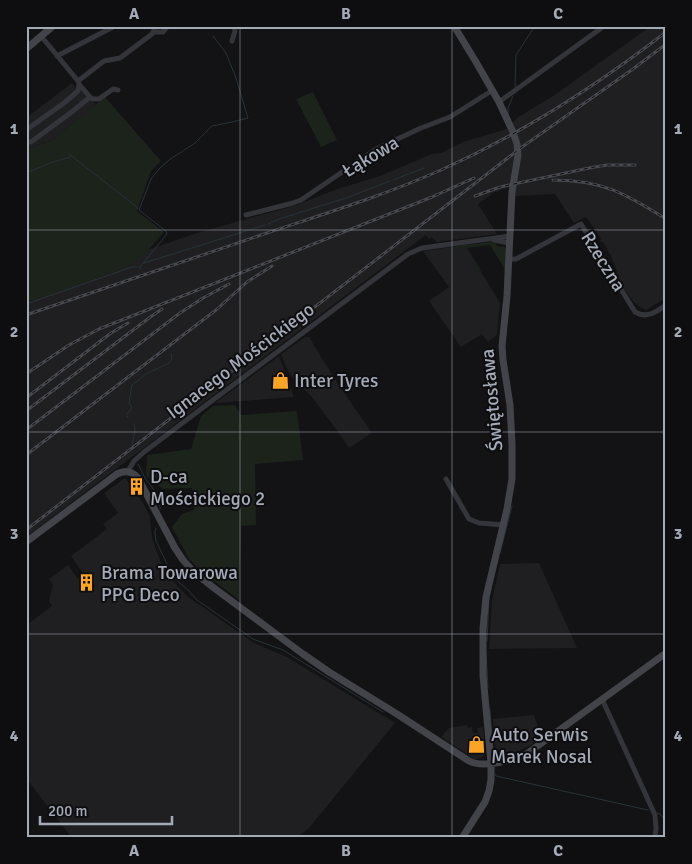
<svg xmlns="http://www.w3.org/2000/svg" width="692" height="864" font-family="Signika,sans-serif">
  <rect width="100%" height="100%" fill="#131315"/>
  <path fill="#1f1f22" d="M651 26H666V298L646 310 638 306 632 300 615 275 617 271 611 256 603 242H601L600 240 601 239 595 229 586 217 574 223 555 194 516 196 508 195 509 187 493 193 478 204 497 234 437 242 432 237 429 239 426 235 26 537V291L197 233 297 205 337 189 380 176 432 154 441 153 463 142 507 129 517 118 556 94Z
    M72 83 78 91 81 88 96 105 51 141 26 149V118Z
    M465 245 500 303 497 335 488 342 482 334 461 347 429 301 449 287 423 251Z
    M305 337H309L336 381 372 433 349 448 339 433 312 397 294 379 288 371 285 364 281 354Z
    M279 356 294 397 215 403Z
    M125 478 143 503 150 517 152 538 164 571 187 596 254 643 287 657 395 723 309 828 296 838H72L26 778V622L28 624 52 606 49 601 53 585 49 579 68 565 78 579 84 575 71 556 107 529 103 524 118 513 104 493Z
    M539 563 577 648 489 649 492 601 500 564Z
    M534 715 541 737 531 745 517 752 501 756 496 755 493 719Z
    M467 725 468 728 472 727 473 733H478L477 728 483 727 486 753 481 758 475 759 473 758 441 737 449 728Z"/>
  <path fill="#1b231b" d="M313 92 337 140 321 147 296 99Z
    M105 97 161 161 151 171 137 211 164 232 142 257 128 267 26 303V149L51 141Z
    M491 242 496 243 497 246 505 247 506 250V271H504V268L490 245 467 248 480 269 476 272V271L478 269 465 247 458 250 456 248V246Z
    M235 405 241 415 297 411 303 460 255 464 256 525 241 526 239 600 202 572 189 559 172 527 182 514 194 510 192 488 163 489 146 476 147 455 191 449 201 416 213 406Z"/>
  <g fill="none" stroke-linecap="round" stroke-linejoin="round">
    <path stroke="#283339" stroke-width="1" d="M515 87 516 55 535 26
      M508 114V108L513 96
      M69 154 133 204 138 209
      M26 173 50 163 70 157
      M393 180 424 168
      M268 224 279 219 346 198 390 181
      M144 263 265 225
      M141 269 140 267 167 234 166 231 139 210 151 179 159 169 169 160 195 143 212 126 232 122 248 118 236 78 226 53 213 36
      M26 304 132 267H139
      M127 414 132 408 129 403 132 385 146 374 169 363 172 359 171 354
      M127 416 128 417
      M132 446 135 429 134 424
      M138 464 145 478 160 498V509
      M156 528 155 532 156 541 170 570 174 578 188 590 197 600 253 639 283 650 383 712
      M500 553 512 506
      M487 641 489 598 491 589
      M486 653 488 687
      M490 709 493 750
      M495 774 496 776 648 810
      M657 813 660 814 666 821"/>
    <path stroke="#34353a" stroke-width="5" d="M154 32H163L168 26
      M41 36 78 81 104 61 120 58 152 34 154 30 153 26
      M232 41 235 31 234 26
      M57 56 115 26
      M79 84 90 97 93 99H99L113 89 118 90
      M499 102 604 26
      M26 130 64 103 78 91 79 84
      M28 142H31L73 111 90 97
      M246 215 293 203 301 200 376 149 421 128 450 117 493 90
      M494 240 509 243
      M509 259H516L581 224 635 312C647 319 656 312 666 305
      M128 471 134 461 144 452 201 409 408 254 422 248 510 236
      M446 479 469 519 479 523 504 525
      M602 699 655 815 656 829 655 838"/>
    <path stroke="#42444a" stroke-width="7" d="M454 26 476 62 499 102 513 132 517 144 518 155 512 192 507 296 502 346 503 360 510 405 512 444V479L507 509 486 597 483 629V675L491 763V780L489 791 485 802 462 838
      M26 49 53 26
      M26 542 117 474C125 470 132 471 138 478L175 548 183 560 194 572 214 588 303 654 329 672 397 714 469 761C482 768 512 761 525 755L666 653"/>
    <defs>
      <path id="rail" d="M553 180C603 180 626 194 666 219
        M475 196 500 187 589 168 607 165H635
        M26 315C107 287 189 260 270 232 327 213 385 195 441 170 523 133 595 87 666 32
        M26 374 69 345 99 329 432 197 474 178
        M26 398 111 333 128 323
        M26 411 149 318 162 309
        M26 430 180 313 203 298 229 284
        M26 455 216 310 247 282 272 266
        M26 530 522 147 633 69 666 44"/>
    </defs>
    <use href="#rail" stroke="#47494f" stroke-width="3"/>
    <use href="#rail" stroke="#0e0e10" stroke-width="1" stroke-dasharray="4" stroke-linecap="butt"/>
  </g>
  <path fill="none" stroke="#a4aab6" stroke-width="1" stroke-opacity="0.55" d="M240 26V838M452 26V838M26 230H666M26 432H666M26 634H666"/>
  <defs>
    <symbol id="shop-bare" viewBox="-9 -9 18 18"><path d="M-5-2.5h2.3a2.7 3.5 0 0 1 5.4 0H5L5.5 6h-11ZM-1.5-2.5h3a1.5 2.3 0 0 0-3 0Z" fill="#fca524" stroke="#0e0e10" stroke-width="2.5" paint-order="stroke"/></symbol>
    <symbol id="building-bare" viewBox="-9 -9 18 18"><path d="M-4-6H4V6H1V3H-1V6H-4ZM-2.5-4.3h1.7v1.8h-1.7ZM.8-4.3h1.7v1.8H.8ZM-2.5-1h1.7V.8h-1.7ZM.8-1h1.7V.8H.8Z" fill="#fca524" stroke="#0e0e10" stroke-width="2.5" paint-order="stroke"/></symbol>
  </defs>
  <g fill-rule="evenodd">
    <use href="#shop-bare" x="268" y="368" width="25" height="25"/>
    <use href="#building-bare" x="124" y="474" width="25" height="25"/>
    <use href="#building-bare" x="74" y="570" width="25" height="25"/>
    <use href="#shop-bare" x="464" y="732" width="25" height="25"/>
  </g>
  <g text-anchor="middle" stroke-width="4" stroke-linejoin="round" paint-order="stroke">
    <g font-size="19" fill="#a4aab6" stroke="#0e0e10">
      <text transform="translate(370 156) rotate(-31)" y="7">Łąkowa</text>
      <text transform="translate(604 261) rotate(58)" y="7">Rzeczna</text>
      <text transform="translate(240 360) rotate(-37)" y="7">Ignacego Mościckiego</text>
      <text transform="translate(491 400) rotate(-95)" y="7">Świętosława</text>
    </g>
    <g font-size="19" fill="#a4aab6" stroke="#0e0e10" text-anchor="start">
      <text x="294" y="387">Inter Tyres</text>
      <text x="150" y="483">D-ca<tspan x="150" dy="22">Mościckiego 2</tspan></text>
      <text x="101" y="579">Brama Towarowa<tspan x="101" dy="22">PPG Deco</tspan></text>
      <text x="491" y="741">Auto Serwis<tspan x="491" dy="22">Marek Nosal</tspan></text>
    </g>
  </g>
  <rect width="692" height="864" fill="none" stroke="#0e0e10" stroke-width="55"/>
  <path d="M40 816v8h132v-8" fill="none" stroke="#a4aab6" stroke-width="2.5"/>
  <text x="48" y="816" font-size="15" fill="#a4aab6" stroke="#0e0e10" stroke-width="4" paint-order="stroke">200 m</text>
  <rect x="28" y="28" width="636" height="808" fill="none" stroke="#a4aab6" stroke-width="2"/>
  <g font-size="16" text-anchor="middle" font-weight="bold" fill="#a4aab6">
    <text x="134" y="19">A</text>
    <text x="346" y="19">B</text>
    <text x="558" y="19">C</text>
    <text x="14" y="134">1</text>
    <text x="678" y="134">1</text>
    <text x="14" y="337">2</text>
    <text x="678" y="337">2</text>
    <text x="14" y="539">3</text>
    <text x="678" y="539">3</text>
    <text x="14" y="741">4</text>
    <text x="678" y="741">4</text>
    <text x="134" y="856">A</text>
    <text x="346" y="856">B</text>
    <text x="558" y="856">C</text>
  </g>
</svg>
